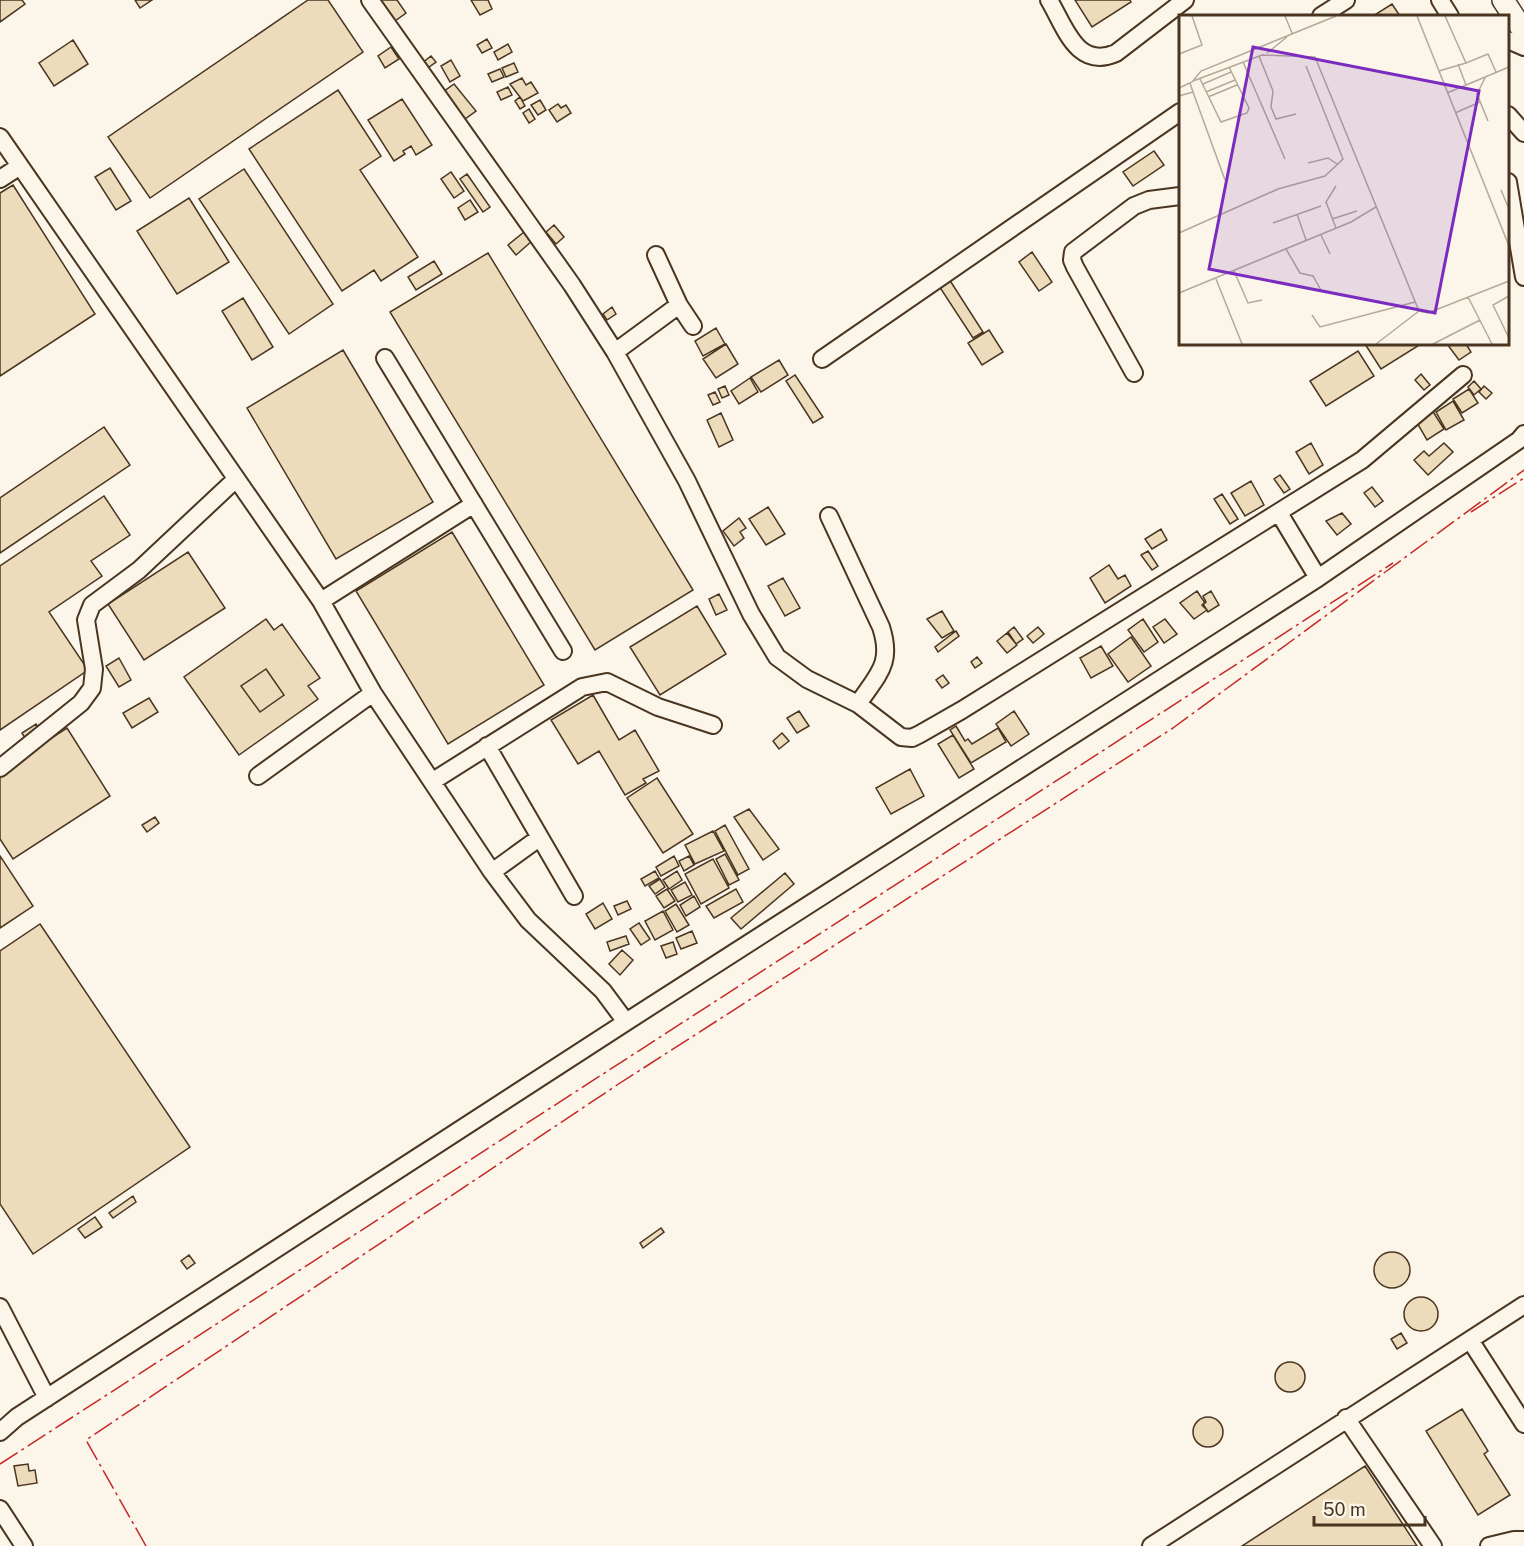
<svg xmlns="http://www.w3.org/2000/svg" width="1524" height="1546" font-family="'Public Sans',sans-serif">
  <rect width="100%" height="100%" fill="#fbf6e9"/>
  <path fill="#ecdcbc" stroke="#4a3520" stroke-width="1.5" fill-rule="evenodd" d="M0 0H22L25 4 0 22Z
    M135 0H152L140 8Z
    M308 0H328L363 52 150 198 108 137Z
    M381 0H397L406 13 395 21Z
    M471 0H488L492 9 480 15Z
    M1075 0H1130L1131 2 1092 27Z
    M1392 4 1400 16H1373Z
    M487 39 492 48 482 53 477 45Z
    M73 40 88 64 54 86 39 63Z
    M508 44 512 52 498 60 494 52Z
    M391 47 399 59 385 68 378 56Z
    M431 56 436 62 425 70 421 64Z
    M451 60 460 76 450 82 441 66Z
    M514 63 518 72 506 77 502 68Z
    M500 69 504 77 492 82 488 74Z
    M522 78 526 85 531 82 538 93 523 101 510 84Z
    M454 84 476 111 465 119 443 92Z
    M508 87 512 95 501 100 497 92Z
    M338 90 381 156 360 170 418 257 381 281 374 270 342 291 249 149Z
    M520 97 525 106 520 109 515 101Z
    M402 99 432 145 416 155 411 146 403 151 405 154 394 161 368 120Z
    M540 100 546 110 538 115 531 105Z
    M558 104 561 108 566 105 571 113 557 122 549 110Z
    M529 109 535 119 529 123 523 113Z
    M1154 151 1164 165 1133 186 1123 172Z
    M110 168 131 201 116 210 95 177Z
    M244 169 333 304 289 334 199 199Z
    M451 172 464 191 454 198 441 179Z
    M467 174 490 207 483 212 460 179Z
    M13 185 95 314 0 376V193Z
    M189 198 229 262 177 294 137 231Z
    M470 200 478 212 465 220 458 208Z
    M554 225 564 237 556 244 546 232Z
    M524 232 532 241 516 255 508 245Z
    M1032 252 1052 282 1039 291 1019 262Z
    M488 253 693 590 595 650 390 312Z
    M434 261 442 274 416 290 408 277Z
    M949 279 983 332 973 338 939 286Z
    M243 298 273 347 252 360 222 311Z
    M612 307 616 314 607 320 603 314Z
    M716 328 725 344 703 356 695 341Z
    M989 330 1003 352 982 365 968 343Z
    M726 344 738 364 716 378 703 359Z
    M1365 344H1421L1381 369Z
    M1447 344H1466L1471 352 1459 360Z
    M343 350 433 502 336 559 247 408Z
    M1358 351 1374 376 1326 406 1310 381Z
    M779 360 788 375 761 392 751 377Z
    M1421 374 1430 385 1424 390 1415 380Z
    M795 375 823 417 813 423 786 381Z
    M750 378 758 392 739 404 731 391Z
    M1474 381 1481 389 1474 395 1468 387Z
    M725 386 729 395 722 398 718 389Z
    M1484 386 1492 393 1486 399 1479 392Z
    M1469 389 1478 403 1462 413 1453 399Z
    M715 392 720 402 713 405 708 395Z
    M1453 401 1464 420 1446 430 1436 412Z
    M1432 410 1444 429 1427 440 1416 421Z
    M721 413 733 440 719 447 707 420Z
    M104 427 130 465 0 553V498Z
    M1311 443 1323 465 1309 474 1296 452Z
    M1444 443 1453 452 1428 475 1414 460 1424 451 1429 456Z
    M1280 475 1290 489 1284 493 1274 479Z
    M1251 481 1264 505 1245 516 1231 493Z
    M1372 487 1383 501 1375 507 1364 493Z
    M1222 494 1238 519 1230 524 1214 499Z
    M104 496 130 535 91 561 102 576 49 612 88 670 0 730V566Z
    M768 507 785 534 766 545 749 519Z
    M1342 513 1351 524 1337 535 1326 521Z
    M739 518 746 528 740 532 744 538 734 546 723 531Z
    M1161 529 1167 540 1152 549 1145 539Z
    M452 532 544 685 448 744 356 591Z
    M1148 551 1158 566 1152 570 1141 555Z
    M188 552 225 608 144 660 108 604Z
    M1109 565 1118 579 1125 575 1131 586 1105 603 1090 578Z
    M783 578 800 608 785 616 768 586Z
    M1197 591 1205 603 1202 605 1207 610 1194 619 1180 603Z
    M1211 591 1219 605 1208 612 1203 604 1206 602 1203 596Z
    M719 594 727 610 716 615 709 599Z
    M697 606 726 654 660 695 630 647Z
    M942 611 954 631 942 638 927 619Z
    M266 619 274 630 282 624 320 678 308 686 318 699 239 755 184 677ZM266 669 284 695 260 712 241 686Z
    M1143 619 1158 642 1144 652 1128 630Z
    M1165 619 1177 634 1164 643 1153 627Z
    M1014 627 1023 639 1016 644 1008 632Z
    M1038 627 1044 634 1033 643 1027 636Z
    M956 631 959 636 938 652 935 647Z
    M1007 633 1017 645 1007 653 997 641Z
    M1131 637 1151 666 1128 682 1108 654Z
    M1101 646 1113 666 1091 678 1080 658Z
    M977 657 982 663 975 668 971 662Z
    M119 658 131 680 119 687 106 666Z
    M266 669 284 695 260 712 241 686Z
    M943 675 949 683 942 688 936 680Z
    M593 695 619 740 635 730 659 771 643 779 646 783 625 795 599 751 578 764 551 720Z
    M149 698 158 712 132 728 123 713Z
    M799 711 809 726 797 733 787 718Z
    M1014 711 1029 734 1011 746 996 724Z
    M36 724 39 729 25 738 22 733Z
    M956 726 965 741 968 739 972 744 998 728 1006 742 971 763 950 730Z
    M67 728 110 796 13 859 0 839V771Z
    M782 733 789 741 779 749 773 741Z
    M953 735 974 769 959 778 938 744Z
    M910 769 924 796 891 814 876 788Z
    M657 778 693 834 663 853 627 798Z
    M749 809 779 849 763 860 734 817Z
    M155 817 159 823 147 832 142 825Z
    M725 825 749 869 738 875 715 831Z
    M713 831 724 851 695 864 685 845Z
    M725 854 739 880 729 885 716 859Z
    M0 856 33 906 0 928Z
    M674 856 679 866 661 876 656 867Z
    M689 856 694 865 684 871 679 861Z
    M713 859 729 888 701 904 685 874Z
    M655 871 659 878 645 886 641 879Z
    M677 871 682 880 669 889 663 880Z
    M785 873 794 884 741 929 731 918Z
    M660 879 665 887 655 894 649 886Z
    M685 882 692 895 678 902 671 890Z
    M667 889 675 901 664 908 656 896Z
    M736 889 743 902 714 918 706 906Z
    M694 896 700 907 686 916 680 905Z
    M627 901 631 909 618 915 614 906Z
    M603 903 612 919 595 929 586 914Z
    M676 904 689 925 677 932 665 911Z
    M663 911 673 930 655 940 645 921Z
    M639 923 650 939 641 945 630 929Z
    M40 924 190 1147 33 1254 0 1204V951Z
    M692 931 697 943 681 949 676 938Z
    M626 936 629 944 610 951 607 942Z
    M673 942 677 954 666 958 661 946Z
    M622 950 633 960 620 975 609 964Z
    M133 1196 136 1202 113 1218 109 1213Z
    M95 1217 102 1227 85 1238 78 1229Z
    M661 1228 664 1232 643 1248 640 1243Z
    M1374 1270a18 18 0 1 1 36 0a18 18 0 1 1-36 0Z
    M189 1255 195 1263 187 1269 181 1261Z
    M1404 1314a17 17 0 1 1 34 0a17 17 0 1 1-34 0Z
    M1401 1333 1407 1343 1397 1349 1391 1339Z
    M1275 1377a15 15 0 1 1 30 0a15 15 0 1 1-30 0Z
    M1462 1409 1488 1451 1484 1454 1510 1495 1478 1515 1426 1431Z
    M1193 1432a15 15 0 1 1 30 0a15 15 0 1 1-30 0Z
    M28 1464 29 1471 35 1470 37 1483 18 1486 14 1466Z
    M1365 1466 1417 1546H1242Z"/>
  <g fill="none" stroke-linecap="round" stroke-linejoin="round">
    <defs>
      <path id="minor" d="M370 0 572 285 615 352 687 481 751 614 777 657 807 679 858 704 901 737 912 738 920 734 962 710 1362 460 1463 375
        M1049 0C1065 27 1077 70 1116 53L1185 0
        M1440 0 1450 16
        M1321 16 1346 0
        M1508 40 1524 47
        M1508 115 1524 133
        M0 137 321 601 373 693 492 872 528 920 603 991 626 1022
        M0 179 20 166
        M1508 182 1524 277
        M656 255 679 305 693 326
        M615 352 679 305
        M385 358 563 651
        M822 359 1180 112
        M1134 373 1075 267 1072 260 1073 252 1134 206 1149 200 1180 196
        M1279 513 1318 578
        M829 516 881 627C893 664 878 674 858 704
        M321 601 474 504
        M487 746 574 896
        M0 768 81 703 92 688 94 669 86 620 92 605 139 570 236 479
        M258 776 373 693
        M433 781 582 687 607 682 658 707 713 725
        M492 872 539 838
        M0 1307 47 1398
        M1470 1340 1524 1424
        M1346 1418 1433 1546
        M0 1432 17 1417 626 1022 1318 578 1519 440 1524 434
        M0 1509 24 1546
        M1151 1546 1524 1305
        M1489 1546 1514 1540H1524"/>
      <path id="major" d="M1503 0 1524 32"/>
    </defs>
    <use href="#minor" stroke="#4a3520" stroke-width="20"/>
    <use href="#major" stroke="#4a3520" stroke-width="24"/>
    <use href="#minor" stroke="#fbf6e9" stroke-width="16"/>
    <use href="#major" stroke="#fbf6e9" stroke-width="21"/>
    <path stroke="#c62828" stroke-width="1.5" stroke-dasharray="21 4.5 3 4.5" stroke-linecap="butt" d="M1471 512 1524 478
      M0 1464 1393 563
      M146 1546 86 1440 617 1085 1173 728 1524 470"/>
  </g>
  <g transform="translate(1179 15)">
    <rect width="330" height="330" fill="#fbf6e9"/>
    <path fill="none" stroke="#b4a999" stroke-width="1.5" d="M106 1 113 18M238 1 330 231M266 1 287 48 309 39 317 57M88 38 108 22M0 39 23 30 13 1M80 41 94 76 92 92 97 104 117 99M64 47 106 144M279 49 287 70M260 56 287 48M306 63 298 79 309 106M21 64 42 107 68 98 70 93 50 52M14 66 83 40 136 42 240 296 249 298 330 266M24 69 52 57M0 73 13 67 22 56 157 1M14 77 46 165M27 77 56 65M268 78 330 52M0 81 14 77 11 68M29 82 58 70M276 98 301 87M129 148 149 143 158 149M157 171 147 187 157 213M322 175 330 194M118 199 127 225M153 204 178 196M94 208 142 191M0 218 99 174 146 161 164 144 127 51M142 220 151 239M107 234 121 258 134 261 143 277M55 256 69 288 83 285M37 264 63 329M0 278 172 207 197 192M330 281 314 290 330 323M289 282 313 329M133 300 141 312 236 287M197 329 240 296M254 329 301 305"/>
    <path fill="#7b2cbf" fill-opacity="0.15" stroke="#7b2cbf" stroke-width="3" d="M74 32 300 76 256 298 30 254Z"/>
    <rect width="330" height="330" fill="none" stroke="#4a3520" stroke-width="3"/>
  </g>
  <path d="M1314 1516v9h111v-9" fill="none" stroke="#4a3520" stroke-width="3"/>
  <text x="1323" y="1516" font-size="18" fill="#4a3520" stroke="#fbf6e9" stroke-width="4.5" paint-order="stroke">50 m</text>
</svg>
